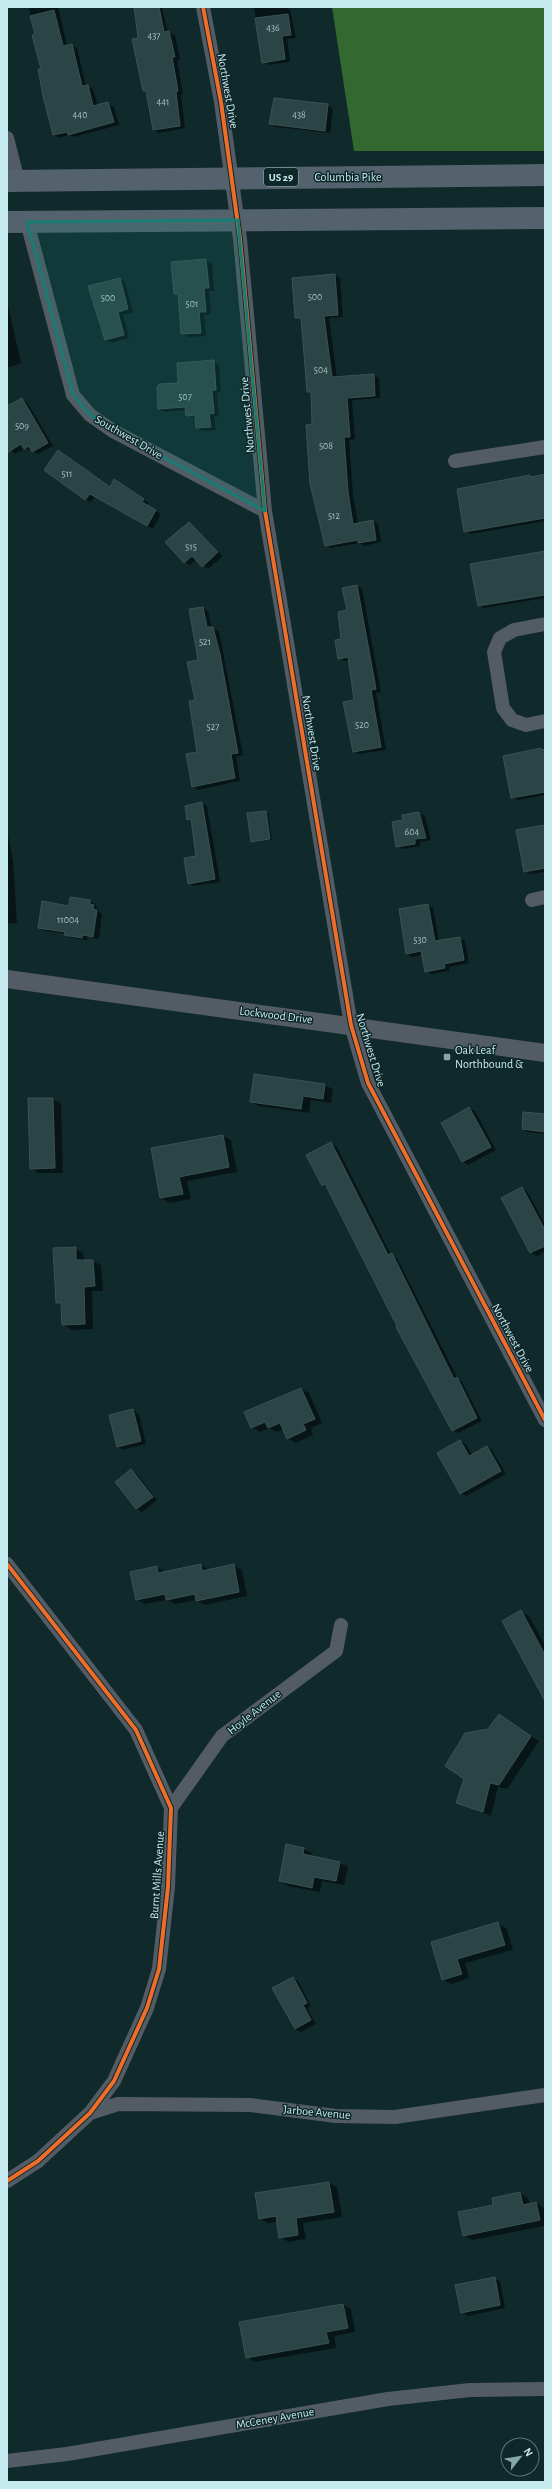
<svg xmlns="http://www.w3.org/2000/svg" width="552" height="2489" font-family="'Alegreya Sans',sans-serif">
  <rect width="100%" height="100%" fill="#10292b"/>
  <path fill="#336931" d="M332 7H545V151H354Z"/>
  <path fill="#0007" d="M29 7H58L67 46 71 45 77 48 86 86 93 89 98 106 108 104 114 107 119 125 74 137 70 135 60 138 54 135Z
    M134 7H162L168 33 175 35 180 60H177L183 94 181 95 185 128 159 133 154 130 148 92 144 91Z
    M254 7H285L290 10 296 38 287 39 290 62 268 65 263 62Z
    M328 105 333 109 330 133 276 127 270 124Z
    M206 260 212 263 214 291H209L211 314 204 315 206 336 188 337 182 334 179 296 175 293 172 263Z
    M335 275 340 278 343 317 329 318 337 378 374 375 379 378 380 398 352 400 355 439 349 440 353 495 358 524 373 521 378 524 381 542 364 546 360 543 331 548 326 545 312 393 308 391 302 320 296 317Z
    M120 279 125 282 133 312 123 315 129 338 111 343 106 340 103 329 100 327 89 286Z
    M7 301 21 363 7 368Z
    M213 361 219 365 221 392 217 393 219 416 214 417 216 430 203 431 197 428 196 418 187 415V410L165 412 159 409 179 384Z
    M22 399 27 402 53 446 38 454 25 448 15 454 7 446V408Z
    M59 451 111 488 115 481 149 503 147 506 161 514 153 529 95 496 91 502 86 499Z
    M545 473V521L471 534 465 531 458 490Z
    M189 523 223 556 208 569 197 559 190 565 185 562Z
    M545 552V598L484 608 479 605Z
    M357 586 362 589 381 692 376 693 386 750 359 754 354 751 355 701 350 660 345 661 339 658 348 611Z
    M203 608 208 611 212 628 219 631 243 755 236 757 240 781 198 790 192 787 199 753 196 701Z
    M545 748V795L518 800 512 797 505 757Z
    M202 803 207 806 220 882 194 886 188 883 198 857 192 821 188 819Z
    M265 812 268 813 272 840 254 842 252 841Z
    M419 813 425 816 431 840 420 842V846L402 849 397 846 405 821Z
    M545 826V872L530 874 525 871Z
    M7 831 13 860 17 923 7 924Z
    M90 901 95 904 99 912 102 914 99 939 88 937 87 940 71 938 66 934 45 931 39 928 70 907Z
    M427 905 433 908 439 941 460 938 465 941 469 963 449 967 450 971 431 974 426 971 422 955 412 957 407 954Z
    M324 1085 333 1089 331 1103 311 1100 309 1113 259 1106 251 1102Z
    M52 1099 61 1103 63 1173H39L31 1168Z
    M469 1108 475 1111 496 1150 468 1165 463 1162 442 1123Z
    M545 1115V1134L528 1132 523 1129Z
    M223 1136 231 1140 237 1172 187 1181 191 1199 170 1203 161 1198 152 1149Z
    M331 1143 337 1147 391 1255 397 1258 458 1379 462 1382 482 1421 458 1433 453 1430 328 1188 322 1185Z
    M522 1188 527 1191 545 1224V1251L537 1256 531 1253 502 1198Z
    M75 1248 83 1253 84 1261H93L101 1265 103 1291H92L93 1329 72 1330 63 1325 62 1306 57 1303Z
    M301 1389 309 1393 322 1423 311 1428 313 1435 296 1443 288 1438 284 1429 277 1432 269 1428 260 1432 252 1427Z
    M133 1410 139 1414 146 1444 123 1450 117 1446Z
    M460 1441 466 1444 472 1455 487 1447 492 1450 506 1474 466 1496 461 1493Z
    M132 1471 137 1474 157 1500 142 1512 137 1509 116 1482Z
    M201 1565 209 1570 233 1565 242 1570 247 1596 205 1605 197 1600 175 1604 168 1600 145 1604 137 1600 157 1567 165 1572Z
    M521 1612 529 1616 545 1645V1687Z
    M500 1715 539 1741 507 1789 498 1787 491 1816 458 1802 489 1729Z
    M303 1849 312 1853 311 1857 340 1863 348 1867 344 1885 322 1881 320 1892 288 1886 280 1881Z
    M498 1924 506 1928 513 1950 465 1963 469 1978 451 1984 442 1979 432 1942Z
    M293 1978 298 1981 311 2006 307 2008 316 2024 301 2032 295 2029Z
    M329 2183 337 2187 342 2217 303 2223 306 2239 289 2242 280 2237 278 2222 268 2223 259 2218Z
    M520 2193 528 2198 530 2205 536 2203 544 2208 545 2226 472 2240 464 2235 494 2206Z
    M494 2278 500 2281 505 2308 468 2316 462 2312Z
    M343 2305 351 2309 355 2332 334 2336 336 2348 255 2362 247 2357Z"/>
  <path fill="#2b4546" stroke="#3a5352" d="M134 7H159L164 32 169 31 175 57H172L178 91 176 92 180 126 153 130 146 91H143L132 39 138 38Z
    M54 10 63 46 72 44 82 86 88 85 93 106 108 102 114 122 68 135 67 132 53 135 43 96 38 69H41L32 35 35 34 30 16Z
    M288 14 291 35 282 36 285 59 262 63 255 18Z
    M274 98 328 104 325 131 269 124Z
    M206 259 209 288H204L206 312H199L201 333 181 334 178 294H174L171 262Z
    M335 274 338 315 324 316 332 377 374 374 375 396 347 398 350 437H344L348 492 353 524 373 520 376 540 358 543V540L325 546 310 484 306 425 312 424 311 392H307L306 379 301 318H295L292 278Z
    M120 278 128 309 118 312 124 335 105 340 88 286Z
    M214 360 216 390H212L214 413 209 414 211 427 196 428 195 415 186 416 185 407 158 409 157 387 159 384 178 383 177 363Z
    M22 398 48 443 32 452 29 446 24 449 21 444 7 453V406Z
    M58 450 110 487 114 479 144 499 142 502 156 510 147 526 90 494 85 500 44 470Z
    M545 474V518L464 532 457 489 530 475V477Z
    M189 522 218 552 202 567 192 556 184 563 165 542Z
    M545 551V595L478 606 470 564Z
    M357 585 376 689 371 690 381 747 353 752 343 702 354 700 348 657 338 659 335 640 341 639 338 612 347 610 342 588Z
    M203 607 207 627H213L220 654 238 753 231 754 235 778 192 787 186 754 197 752 189 701 195 700 187 662 198 660 189 609Z
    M541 748V750L545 749V792L511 798 503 756Z
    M202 802 215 879 188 884 184 858 196 856 191 819 187 820 185 806Z
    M266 811 270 839 251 842 247 813Z
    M419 812 426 838 415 839V844L396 847 392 822 403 820 402 815Z
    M545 825V868L524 872 516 830Z
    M70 897 90 900V904L94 905 93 909 97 910 93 937 83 935 82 938 64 935 65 932 38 928 42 901 69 906Z
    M428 904 435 941 460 937 464 960 444 964 445 968 425 972 421 951 406 954 399 909Z
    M254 1074 325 1084 323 1099 303 1096 301 1109 250 1102Z
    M28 1098H53L55 1168 30 1169Z
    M469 1107 491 1147 462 1162 441 1123Z
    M523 1112 545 1114V1132L522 1129Z
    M223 1135 229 1167 179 1177 183 1194 160 1198 151 1148Z
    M331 1142 388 1255 392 1253 454 1379 457 1377 477 1418 452 1431 396 1327 397 1326 325 1184 322 1186 306 1155Z
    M522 1187 545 1230V1246L530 1253 501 1198Z
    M76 1247V1260H93L95 1286 84 1287 85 1324 62 1325 61 1303H56L53 1248Z
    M301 1388 315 1419 303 1424 306 1430 287 1439 280 1423 268 1428 265 1422 251 1428 244 1412Z
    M133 1409 141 1441 117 1447 109 1415Z
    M460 1440 469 1456 487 1446 501 1471 460 1494 437 1453Z
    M131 1469 153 1497 136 1509 115 1482Z
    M201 1564 202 1571 234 1564 239 1592 196 1601 195 1594 166 1600 165 1594 136 1600 130 1572 157 1566 158 1573Z
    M521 1610 545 1655V1701L502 1621Z
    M499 1714 531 1736 499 1785 490 1783 483 1812 456 1803 464 1779 445 1766 465 1733 488 1729Z
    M286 1844 304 1848 303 1854 340 1862 336 1881 314 1877 312 1888 279 1881Z
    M498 1922 505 1945 457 1959 462 1974 442 1980 431 1942Z
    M293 1977 307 2003 303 2005 311 2020 295 2029 272 1988Z
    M329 2182 334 2212 296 2218 298 2235 279 2238 276 2216 259 2219 255 2193Z
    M520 2192 523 2205 536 2202 540 2220 463 2236 458 2212 493 2205 492 2198Z
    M495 2277 500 2305 461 2313 455 2285Z
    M343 2304 348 2328 326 2332 329 2343 246 2358 239 2322Z"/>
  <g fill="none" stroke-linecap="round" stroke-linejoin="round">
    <path stroke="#535c65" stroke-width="14" d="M203 7 221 102 240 239 265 511 351 1025 368 1083 545 1420
      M7 138 18 181
      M27 222 73 395 90 415 113 431 265 511
      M455 461 545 447
      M545 624 514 630 500 638 494 652 503 708 512 720 526 725 545 721
      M532 900 545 897
      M7 1564 136 1730 171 1808 168 1887 159 1969 147 2008 114 2081 90 2113 38 2161 7 2181
      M171 1808 222 1736 336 1651 341 1625
      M90 2113 118 2104 250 2105 336 2116 395 2117 545 2095
      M7 2461 67 2454 388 2399 470 2390 545 2389"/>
    <path stroke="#535c65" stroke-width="18" d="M7 979 545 1053"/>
    <path stroke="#54626e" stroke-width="22" d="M7 181 545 175
      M7 222 545 218"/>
    <defs>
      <path id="cycleway" d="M203 7 221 102 240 239 265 511 351 1025 368 1083 545 1420
        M7 1564 136 1730 171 1808 168 1887 159 1969 147 2008 114 2081 90 2113 38 2161 7 2181"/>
    </defs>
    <use href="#cycleway" stroke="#0e2729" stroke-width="6"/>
    <use href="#cycleway" stroke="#ee6e29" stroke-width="4"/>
  </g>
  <path fill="#187c74" fill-opacity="0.2" stroke="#187c74" stroke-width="3" stroke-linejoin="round" d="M238 220 265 511 113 431 90 415 73 395 27 222Z"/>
  <rect fill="#86a7aa" stroke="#0e2729" stroke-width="1.5" x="443" y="1053" width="8" height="8" rx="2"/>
  <g text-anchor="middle" stroke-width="3" stroke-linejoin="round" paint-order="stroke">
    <g font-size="10" fill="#9fc2c4">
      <text x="273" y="31">436</text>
      <text x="154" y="39">437</text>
      <text x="163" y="105">441</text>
      <text x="80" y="118">440</text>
      <text x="299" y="118">438</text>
      <text x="315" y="300">500</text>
      <text x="108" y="301">500</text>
      <text x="192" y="307">501</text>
      <text x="321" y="373">504</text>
      <text x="185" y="400">507</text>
      <text x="22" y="429">509</text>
      <text x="326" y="449">508</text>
      <text x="67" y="477">511</text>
      <text x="334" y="519">512</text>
      <text x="191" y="550">515</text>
      <text x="205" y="645">521</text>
      <text x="362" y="728">520</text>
      <text x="213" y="730">527</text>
      <text x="412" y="835">604</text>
      <text x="68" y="923">11004</text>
      <text x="420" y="943">530</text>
    </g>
    <rect fill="#0e2729" stroke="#8fb0b3" stroke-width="1" x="264" y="168" width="34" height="18" rx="3"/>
    <g font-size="11" font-weight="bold" fill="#c6ebee">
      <text x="281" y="181">US 29</text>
    </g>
    <g font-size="12" fill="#c6ebee" stroke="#0e2729">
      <text transform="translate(228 91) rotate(80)" y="4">Northwest Drive</text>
      <text x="348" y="181">Columbia Pike</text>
      <text transform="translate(247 415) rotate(-95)" y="4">Northwest Drive</text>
      <text transform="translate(129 437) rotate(30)" y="4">Southwest Drive</text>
      <text transform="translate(312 733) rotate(81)" y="4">Northwest Drive</text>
      <text transform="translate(276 1015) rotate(7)" y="4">Lockwood Drive</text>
      <text transform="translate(371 1050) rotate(73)" y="4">Northwest Drive</text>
      <text transform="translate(513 1338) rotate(62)" y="4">Northwest Drive</text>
      <text transform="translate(254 1712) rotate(-38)" y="4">Hoyle Avenue</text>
      <text transform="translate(157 1875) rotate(-86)" y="4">Burnt Mills Avenue</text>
      <text transform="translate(317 2112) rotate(5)" y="4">Jarboe Avenue</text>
      <text transform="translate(275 2418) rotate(-10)" y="4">McCeney Avenue</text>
    </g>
    <g font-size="12" fill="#c6ebee" stroke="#0e2729" text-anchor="start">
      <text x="455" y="1054">Oak Leaf<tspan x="455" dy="14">Northbound &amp;</tspan></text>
    </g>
  </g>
  <rect width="552" height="2489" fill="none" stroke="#c6ebee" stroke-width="16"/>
  <g transform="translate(520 2457) rotate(59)"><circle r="19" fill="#0e2729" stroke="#587578"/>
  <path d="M0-3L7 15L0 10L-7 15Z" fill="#86a7aa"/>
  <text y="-6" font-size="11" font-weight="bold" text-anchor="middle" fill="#c6ebee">N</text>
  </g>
</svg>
